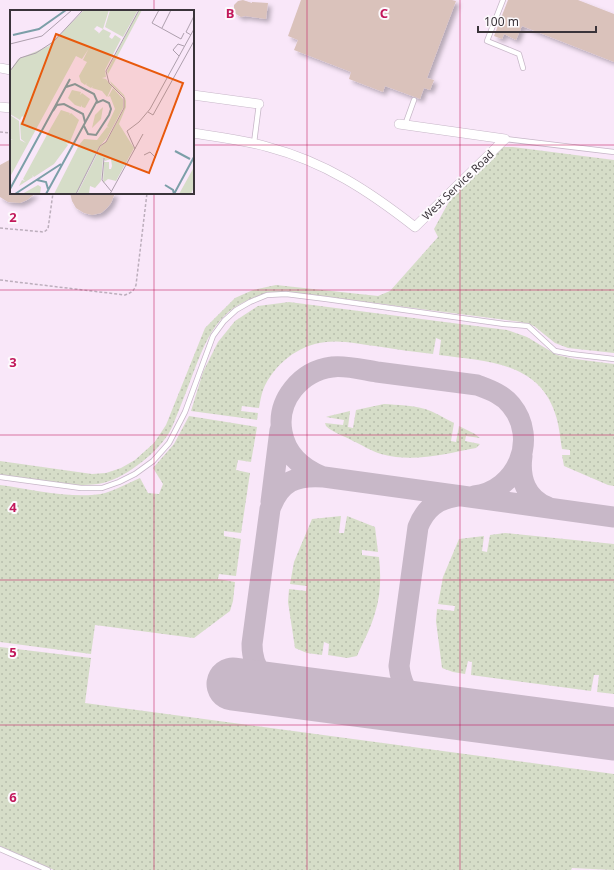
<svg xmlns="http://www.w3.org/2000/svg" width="614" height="870" font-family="'Noto Sans',sans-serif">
  <defs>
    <pattern id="grass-dots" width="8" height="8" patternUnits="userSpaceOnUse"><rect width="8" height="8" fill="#d6ddc8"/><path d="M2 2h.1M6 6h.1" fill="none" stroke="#b8bead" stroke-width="1.8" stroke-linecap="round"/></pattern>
    <filter id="shadow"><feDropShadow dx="3.5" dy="3.5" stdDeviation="2" flood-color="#0004"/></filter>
  </defs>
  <rect width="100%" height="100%" fill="#f9e7f9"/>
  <path fill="url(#grass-dots)" d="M503 147H513L614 160V353L568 348 555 343 534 326 521 322 289 292C208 295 205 350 179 410 176 417 173 426 169 433 161 446 148 458 135 467 126 474 114 480 103 483 84 487 67 484 48 482 32 480 16 477 0 475V461L92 474 106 473 121 468 135 460 154 443 166 425 205 328 235 298 253 290 276 285 378 296 390 291 438 237 434 229 452 196Z
    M289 302 507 330 527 337 557 355 575 359 614 364V486L608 485 564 466 562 455H570V450L562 449C560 437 559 424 555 413 538 361 483 361 439 355L441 340 436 338 433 354C414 352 395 349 375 346 360 344 342 340 326 342 298 345 274 364 263 390 261 396 260 402 259 408L242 406 241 411 258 413 257 420 191 411 203 372 218 342 235 321 258 306Z
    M384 404C398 405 412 405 425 409 435 412 444 418 454 423L451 441 456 442 459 426 475 434 480 438 466 436 465 441 480 444 476 448C444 454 414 463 381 454 371 451 362 445 353 441 345 436 333 433 326 426L325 423 343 425 344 420 326 417 329 416 350 411 348 427 353 428 356 410Z
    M189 416 257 427 251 462 238 460 236 470 250 473 241 533 224 531V536L241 539 236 576 219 574 218 579 235 582 233 601 230 611 194 638 95 625 91 654 0 642V485C30 489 71 499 101 494 114 491 128 483 140 478L148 493 159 494 163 484 153 468 174 444Z
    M341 516 339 533H344L347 516 375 527 378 552 362 550V555L379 557C381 576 381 595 375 613 371 628 363 642 357 656L347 658 328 655 329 644 324 642 322 655 307 653 295 648 288 602 289 589 306 591 307 586 290 584 294 562 312 519Z
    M505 533 614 544V694L597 692 599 675H594L591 691 471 675 472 662 468 661 465 674 453 672 442 668 436 621 437 609 454 611 455 606 438 604 443 577 459 539 484 536 482 551 487 552 490 535Z
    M0 647 91 658 85 703 614 774V870L572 868 571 870H54L0 846Z"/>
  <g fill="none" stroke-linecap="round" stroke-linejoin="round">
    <path stroke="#c8b8c8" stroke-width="21" d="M522 456C519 478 526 499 548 507
      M323 477C303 469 286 455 282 432 276 400 301 371 332 367 345 365 364 370 377 372 410 376 444 381 477 385 490 390 502 394 511 405 539 439 517 491 474 496
      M457 496C437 499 425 509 418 527L399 666C404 709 433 708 468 715
      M271 502 280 430
      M292 691C267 683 252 672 252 644L270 509C280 481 296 475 324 477L614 517"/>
    <path stroke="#c8b8c8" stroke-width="53" d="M233 684 614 734"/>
  </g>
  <path fill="#dac2bb" filter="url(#shadow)" d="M243 0 252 3V2L268 3 266 19 245 16 241 17 236 14 234 10V5L238 1Z
    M301 0H452L456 1 427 78 434 80 430 90 424 88 420 99 385 86 383 92 349 79 351 72 294 50 298 40 288 36Z
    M508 0H578L614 14V62L522 26 516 40 504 34 502 39 494 36Z
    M11 159V193H36L27 200 20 203 8 202 0 197V165Z
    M70 193H115L111 203 107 208 101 213 92 215 84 213 76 208 72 201Z"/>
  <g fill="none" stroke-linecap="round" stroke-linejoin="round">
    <defs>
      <path id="lane" d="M503 0 487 41 519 54 523 68
        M405 125 414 100
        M505 139 614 152
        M254 143 259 104
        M0 477 81 488H102L119 482 135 474 153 461 169 443 185 412 213 336 224 321 236 310 250 302 267 295 286 294 326 299 504 324 528 326 555 351 571 354 614 359
        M0 849 48 870"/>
      <path id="street" d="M0 68 11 70
        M193 95 259 104
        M0 107 11 108
        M399 124 505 139
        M193 133C218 137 244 140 268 147 325 162 369 191 415 227L505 139"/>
    </defs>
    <use href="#lane" stroke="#c7b7c8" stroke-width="6"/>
    <use href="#street" stroke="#c7b7c8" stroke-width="10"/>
    <path stroke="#bcaebc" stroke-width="1.5" stroke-dasharray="3 2" stroke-linecap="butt" d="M0 132 11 133
      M0 228 44 232 48 229 53 193
      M0 280 125 295C131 293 134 291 136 285L147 193"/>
    <use href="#lane" stroke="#fff" stroke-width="4.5"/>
    <use href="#street" stroke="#fff" stroke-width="9"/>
  </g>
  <path fill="none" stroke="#c2185b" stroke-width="1" stroke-opacity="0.55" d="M154 0V11M307 0V870M460 0V870M0 145H11M193 145H614M154 193V870M0 290H614M0 435H614M0 580H614M0 725H614"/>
  <g text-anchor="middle" stroke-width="4" stroke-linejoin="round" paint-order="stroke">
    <g font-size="11" fill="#3a343a" stroke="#fdfafd">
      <text transform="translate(458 185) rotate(-44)" y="4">West Service Road</text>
    </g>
  </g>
  <g transform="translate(10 10)">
    <rect width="184" height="184" fill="#f9e7f9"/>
    <path d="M74 0H99L93 19 87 16 84 19 89 23 72 49 66 46 0 167V130L3 129H0V105L9 111 10 130 16 133 11 129 10 113 15 108 12 106 10 110 0 104V61L8 49 39 36ZM100 0H128L113 27 95 17ZM129 0H132L98 64 100 71 114 85 116 91V97L109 114 124 138 106 171 98 169 93 173 94 152H99V159H101L102 156 101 149 95 151 93 148 91 171 85 178 80 176 79 184H67L91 136 97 131 114 99V87L101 74 97 61ZM93 19 101 23 99 27 102 29 105 25 111 29 95 60 96 67 92 68 96 69 102 77 97 87 92 81 82 78 83 76 81 78 76 75 77 73 75 75 71 72 69 66 77 52 73 50 83 30ZM103 78 113 89V98L97 128 89 137 66 184H44L69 135 74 129 87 130 97 117 99 118 97 116 105 99 100 86 98 87ZM62 80 71 82 70 85 72 83 80 89 75 98 72 97V95L71 97 65 95 58 88ZM93 97 91 109 82 118 85 105ZM51 100 60 103 59 105 61 103 69 110 59 134 56 133 58 135 44 154 24 167 22 165 23 167 9 176 12 170 15 171 13 169 39 121 41 122 39 121ZM184 157V177L181 184H169ZM28 175 31 177 30 184H12Z" fill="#d6ddc8"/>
    <path fill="none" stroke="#7c9fa8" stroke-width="2" d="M3 25 29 19 56 0M43 101 47 95 54 94 73 104 75 112M74 116 78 124 86 125 99 105 101 99 99 93 93 90 86 93M165 141 180 149M27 170 36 172 38 179M155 175 163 180 164 184M0 179 60 69M5 184 51 154M36 184 87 91 84 84 65 74 56 77M164 184 184 147"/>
    <path fill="none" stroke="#ad9fad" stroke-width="1" d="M149 0 142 13 171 29 174 23M152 18 161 0M181 25 176 22 184 6M0 34 32 26 62 0M169 46 163 40 168 34 174 36M0 61 10 48 26 43 43 32 73 0M138 102 143 105 184 31M125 139 117 121 129 112 140 99 184 19M134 145 140 142 146 148M94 148 92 170 101 181M66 184 90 136 96 132 114 98V88L99 73 96 61 129 0M100 184 133 124"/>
    <path fill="#e8590c" fill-opacity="0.15" stroke="#e8590c" stroke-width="2" d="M46 24 173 73 139 163 12 114Z"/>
    <rect width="184" height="184" fill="none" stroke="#3a343a" stroke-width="2"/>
  </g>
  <g font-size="13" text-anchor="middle" font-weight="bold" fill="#c2185b" stroke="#fdfafd" stroke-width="4" stroke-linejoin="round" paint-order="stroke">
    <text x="230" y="18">B</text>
    <text x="384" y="18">C</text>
    <text x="13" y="222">2</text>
    <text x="13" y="367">3</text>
    <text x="13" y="512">4</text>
    <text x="13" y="657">5</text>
    <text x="13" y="802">6</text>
  </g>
  <path d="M478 26v6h118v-6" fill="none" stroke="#3a343a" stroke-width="2"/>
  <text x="484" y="26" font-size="12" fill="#3a343a" stroke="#fdfafd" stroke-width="3" paint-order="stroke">100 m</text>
</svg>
